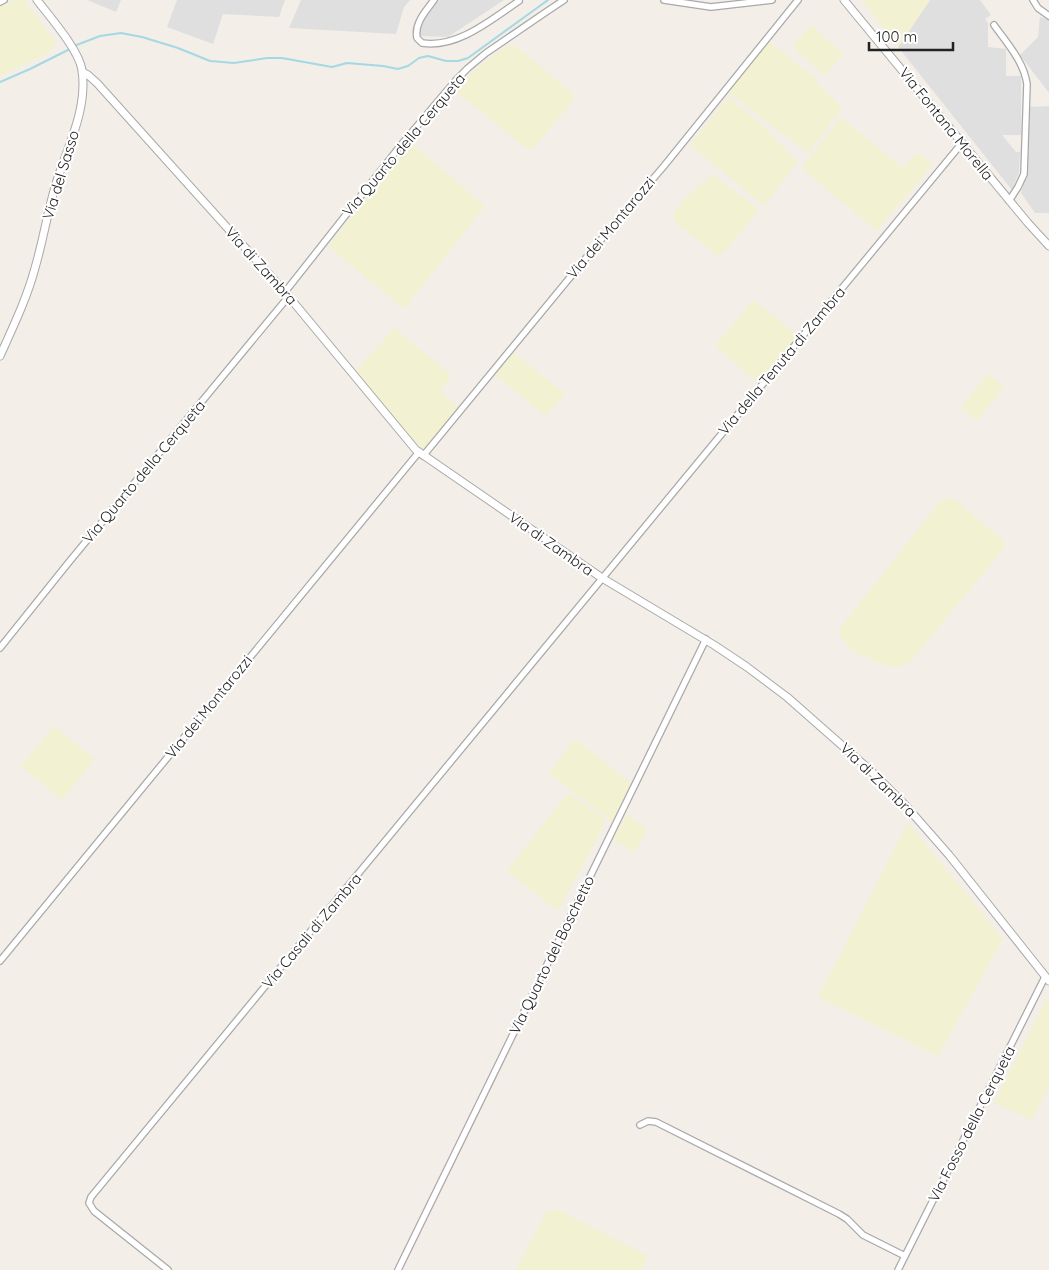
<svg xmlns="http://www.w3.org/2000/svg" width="1049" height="1270" font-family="Quicksand,sans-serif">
  <rect width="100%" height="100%" fill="#f3eee8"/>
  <path fill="#e0dfdf" d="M87 0H121L116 12Z
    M177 0H285L279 17 223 14 213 44 167 27Z
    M301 0H410L404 7 396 34 289 28Z
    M439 0H504L448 37 421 36 418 32 424 19Z
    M930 0H980L991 15 985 19 988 23V47L1006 49V76H1021V135H1002L1016 152H1020L1019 172 1012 190 898 47Z
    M1040 17 1049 20V93L1020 55 1038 37Z
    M1049 106V213H1035L1021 193 1028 171 1029 107Z"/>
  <path fill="#f2f2d2" d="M16 0H24L56 42V45L47 54 0 76V7Z
    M862 0H930L898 47Z
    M811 25 844 54 824 75 792 47Z
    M768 41 816 78 819 85 840 105 841 110 808 153 729 93V89Z
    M515 45 573 94 574 100 535 146 528 150 456 91 455 86 499 51 507 46Z
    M728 97 762 125 798 162 764 206 690 145Z
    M841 117 903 168 918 153 933 164 877 231 801 168Z
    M411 143 485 206 404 309 328 246Z
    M713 175 755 206 757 213 724 252 718 256 674 221 673 214 684 199Z
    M753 300 798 335 759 384 715 346Z
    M394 328 448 372 450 379 440 392 460 409 428 446 424 448 415 444 355 372Z
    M513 352 565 394 545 416 494 374Z
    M988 374 1004 387 977 421 961 407Z
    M948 498 955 499 985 526 1004 540V547L1001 552 911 661 907 664 898 667 886 666 852 651 840 636V628L941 500Z
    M54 726 95 759 62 800 21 766Z
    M573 741H578L631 783 612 822 549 773Z
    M572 795 603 818 605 824 559 909 556 910 507 871 565 796Z
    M627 814 647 829 635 853 613 840Z
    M908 823 1003 939 938 1056 818 997Z
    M1049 994V1087L1032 1120 994 1103Z
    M550 1210H559L648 1256 641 1270H516L546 1212Z"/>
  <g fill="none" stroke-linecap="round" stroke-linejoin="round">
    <path stroke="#a4d9e4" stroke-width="2" d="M74 46 100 36 121 33 142 37 178 48 210 61 234 63 267 58H282L332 67 347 63 383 66 398 69 408 66 419 58 428 56 446 61H458L468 58 548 0
      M0 82 30 69 70 49"/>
    <defs>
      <path id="minor" d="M434 0C426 11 414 23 417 38L422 43C457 49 492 19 519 1
        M664 0 711 7 772 0
        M1033 0 1038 8 1049 16
        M0 2 4 0
        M994 25C1007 43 1024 62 1027 84L1024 174 1018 187 1009 201
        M285 292 401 145 456 80 468 68 486 53 546 12 564 0
        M423 456 609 230 664 166 798 0
        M0 648 69 562 289 296
        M0 961 419 452
        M640 1125 648 1121 656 1122 839 1214 847 1219 863 1235 905 1256
        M168 1270 94 1211 89 1203 91 1197 962 143
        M398 1270 706 639
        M898 1270 1045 977"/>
      <path id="tertiary" d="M844 0 1028 223 1049 246
        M82 72 88 75 97 83 285 292 416 450 602 578 714 645 747 667 787 697 871 771 906 806 949 855 1049 981
        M0 356C13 327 27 298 35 268 43 241 47 214 55 187 66 149 88 111 82 70 79 50 50 17 37 0"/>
    </defs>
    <use href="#minor" stroke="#a9a9a9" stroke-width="8"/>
    <use href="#tertiary" stroke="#a9a9a9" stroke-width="9"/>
    <use href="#minor" stroke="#fff" stroke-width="5.5"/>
    <use href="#tertiary" stroke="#fff" stroke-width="7"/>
  </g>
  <g text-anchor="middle" stroke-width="4.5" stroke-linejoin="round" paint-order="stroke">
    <g font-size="15" fill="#222" stroke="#fff">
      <text transform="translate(946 124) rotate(51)" y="5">Via Fontana Morella</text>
      <text transform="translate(404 145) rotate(-50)" y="5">Via Quarto della Cerqueta</text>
      <text transform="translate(61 175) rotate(-73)" y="5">Via del Sasso</text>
      <text transform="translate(611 228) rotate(-50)" y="5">Via dei Montarozzi</text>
      <text transform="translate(261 266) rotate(48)" y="5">Via di Zambra</text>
      <text transform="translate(782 361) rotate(-50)" y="5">Via della Tenuta di Zambra</text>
      <text transform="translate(144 472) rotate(-50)" y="5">Via Quarto della Cerqueta</text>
      <text transform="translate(551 544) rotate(35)" y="5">Via di Zambra</text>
      <text transform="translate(209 707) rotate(-51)" y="5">Via dei Montarozzi</text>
      <text transform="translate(878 780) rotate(44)" y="5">Via di Zambra</text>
      <text transform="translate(312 931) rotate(-50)" y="5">Via Casali di Zambra</text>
      <text transform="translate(552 955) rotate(-64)" y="5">Via Quarto del Boschetto</text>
      <text transform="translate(972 1124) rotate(-63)" y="5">Via Fosso della Cerqueta</text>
    </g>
  </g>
  <path d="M869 42v8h84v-8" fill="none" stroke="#222222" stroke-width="2.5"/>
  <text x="876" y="42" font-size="15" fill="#222222" stroke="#ffffff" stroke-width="4" paint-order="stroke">100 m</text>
</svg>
